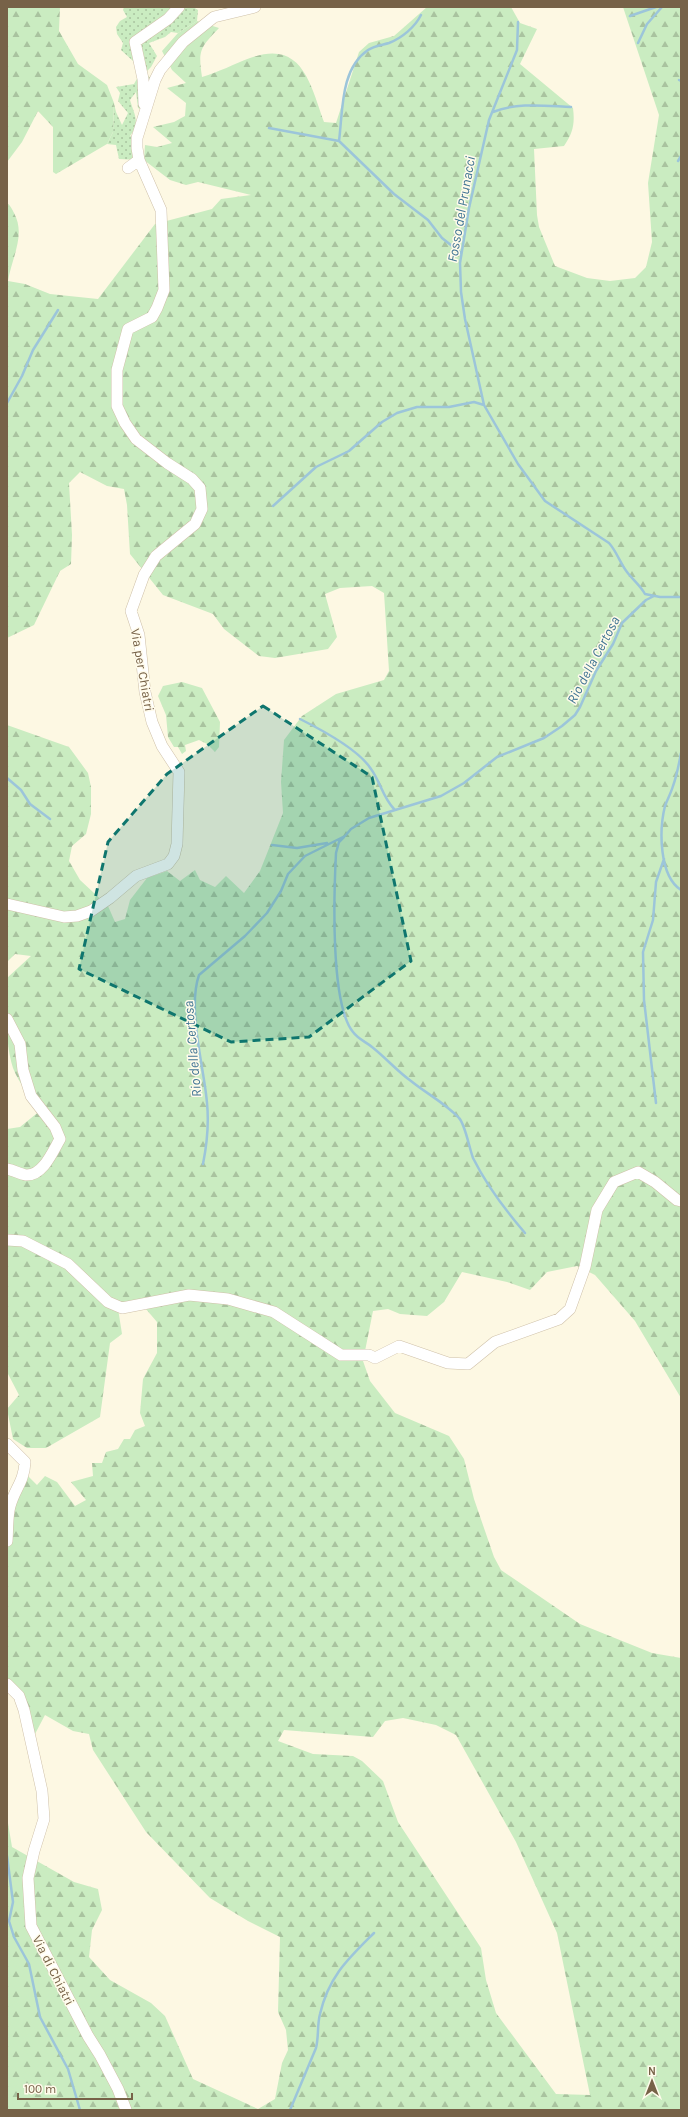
<svg xmlns="http://www.w3.org/2000/svg" width="688" height="2117" font-family="Karla,sans-serif">
  <defs>
    <pattern id="grass-dots" width="8" height="8" patternUnits="userSpaceOnUse"><rect width="8" height="8" fill="#caecc1"/><path d="M2 2h.1M6 6h.1" fill="none" stroke="#a9c39f" stroke-width="1.8" stroke-linecap="round"/></pattern>
    <pattern id="forest-firs" width="22" height="20" patternUnits="userSpaceOnUse"><rect width="22" height="20" fill="#caecc1"/><path d="M5 1l3.5 6h-7zM16 11l3.5 6h-7z" fill="#a9c39f"/></pattern>
  </defs>
  <rect width="100%" height="100%" fill="#fdf8e3"/>
  <path fill="url(#grass-dots)" d="M124 7H193L198 10 197 21 178 33 171 32 165 37 149 43 157 56 151 67 144 74 155 80 145 111 138 108 136 92 130 100C134 114 141 123 130 136L137 138 139 160 119 159 116 145 107 144 113 132 114 103 116 112 122 125 128 113 118 101 120 93 116 87 134 84 139 75 133 61 121 50 123 43 117 34 116 27 120 21 127 17 123 10Z"/>
  <path fill="url(#forest-firs)" fill-rule="evenodd" d="M7 7H60L59 31 78 64 107 85 114 103 113 132 107 144 56 174 53 172V127L38 111 22 142 7 162Z
    M427 7H511L520 23 537 29 520 64 573 108C575 124 573 133 564 146L534 149 537 215 539 227 555 266 587 278 610 281 635 278 646 267 652 242 648 183 659 115 623 7H681V1398L635 1321 595 1275 577 1266 547 1272 530 1290 507 1282 462 1272 444 1302 427 1316 400 1314 388 1309 373 1311 363 1361 370 1381 395 1413 449 1436 464 1459 474 1499 494 1557 501 1570 580 1624 652 1653 681 1658V2110H7V1817L12 1847 74 1882 98 1889 102 1910 92 1930 89 1957 110 1980 151 2003 165 2016 193 2079 258 2109 275 2099 282 2063 288 2050 286 2030 278 2012 280 1937 248 1921 210 1898 146 1832 93 1750 89 1734 73 1731 45 1715 35 1734 26 1705 7 1680V1551L12 1508 28 1476 37 1485 45 1476 57 1482 75 1506 86 1500 71 1482 93 1476 92 1463H102L106 1452 118 1449 124 1439H130L135 1430 145 1426 140 1413 143 1379 157 1353V1322L140 1302H117L122 1334 110 1343 100 1417 46 1448H27L13 1439 7 1409 19 1395 7 1372V1129L20 1127 41 1110C31 1097 19 1084 13 1068 4 1039 7 1008 7 978L31 956 15 954 7 962V725L69 747 88 773 91 787V814L86 834 72 846 69 861 80 880 108 906 115 922 125 919 130 900 147 878 167 871 180 881 195 870 200 880 215 887 226 876 244 893 260 871 283 813 281 782 284 740 302 716 336 694 384 680 389 671 384 593 372 586 340 588 325 594 337 637 328 649 275 658 259 656 224 629 213 614 163 595 130 554 127 505 124 489 107 486 80 472 69 483 72 535 71 564 60 571 34 625 7 638V203C10 205 12 209 14 213 26 235 12 257 8 281L25 284 50 294 98 299 155 224 212 209 221 199 251 195 198 182 186 185 170 180 144 160 145 145 157 147 172 143 153 127 174 122 185 116 186 103 167 88 186 83 172 70 162 51 178 33 197 21 219 28C200 48 198 50 202 77 219 72 234 64 250 58 302 39 310 83 324 122L336 123 359 52 369 43 394 36ZM403 1718 436 1725 456 1735 516 1842 557 1933 590 2095 556 2094 496 2013 486 1980 481 1948 398 1822 383 1781 362 1761 353 1756 313 1754 278 1741 284 1730 373 1737 385 1721Z
    M182 682 202 688 220 722 219 747 215 752 207 744 199 740 185 745 186 751 182 754 178 747H174L168 737 166 715 158 696 163 686Z"/>
  <g fill="none" stroke-linecap="round" stroke-linejoin="round">
    <path stroke="#9cc5da" stroke-width="2.5" d="M630 16 656 7
      M518 22 517 50 489 120 469 208 460 263 461 292 465 319 484 405 518 464 545 501 609 543C617 552 620 563 627 572 633 580 640 585 645 594L660 597H681
      M638 43 647 24 662 7
      M679 80 681 81
      M493 112C517 102 546 106 571 107
      M269 128 339 141 394 194 428 220 442 238 461 253
      M339 141C343 111 340 69 368 50 374 46 382 45 389 43 402 38 415 27 421 15
      M678 161 681 156
      M7 403 22 376 33 350 58 310
      M273 506 316 467 349 451 382 422 397 413 417 407H449L474 402 484 405
      M300 719C320 729 359 750 371 769 380 781 383 798 394 809
      M681 753C679 764 677 775 673 786 671 793 667 800 665 806 659 830 659 876 681 890
      M7 778 21 790 30 804 50 819
      M344 837 339 842 336 853C334 892 330 1004 353 1032 358 1039 366 1042 372 1047 386 1058 397 1071 411 1081 427 1094 445 1103 459 1118 465 1124 469 1147 473 1158 486 1184 506 1211 525 1233
      M272 845 297 848 327 843
      M656 1103 644 1000 643 952 653 920 656 882 664 859
      M203 1164C207 1144 209 1123 207 1103 204 1066 187 1010 199 975L245 936 267 913 281 891 288 874 305 856 345 836 351 829 369 818 441 796 464 783 497 757 544 738 562 726 575 715 580 707 596 671 613 644 622 623 646 600 654 596
      M7 1856 13 1902 9 1921 14 1937 29 1964 40 2017 68 2069 80 2110
      M290 2110 316 2048C319 2036 317 2025 320 2014 329 1976 348 1959 374 1933"/>
    <defs>
      <path id="minor" d="M144 104 143 79 135 42 168 19 179 7
        M128 168 139 160
        M7 904 64 917 77 916 91 911 110 898 136 876 168 864 174 856 177 844 179 772 162 746 152 722 145 692 139 635 131 611 144 575 156 556 195 524 202 509 200 488 192 479 167 463 136 439 125 423 117 406V370L128 329 152 317 157 308 164 290 161 210 139 160 137 148V138L155 80 160 70 183 42 214 17 255 7
        M7 1019 20 1044 23 1070 31 1096 55 1127 60 1139C53 1151 43 1176 26 1175 20 1174 13 1170 7 1169
        M7 1240 23 1241 68 1264 108 1302 122 1308 189 1295 228 1299 274 1312 341 1355H369L375 1358 399 1346 448 1363 468 1364 495 1342 559 1319 570 1309 585 1267 597 1210 614 1182 638 1172 655 1182 677 1200 681 1201
        M7 1444 25 1462C24 1482 15 1488 10 1506 7 1517 8 1529 7 1541
        M7 1684 19 1696 24 1710 42 1791 44 1819 34 1851 28 1878 31 1926 88 2036 100 2055 118 2089 126 2110"/>
    </defs>
    <use href="#minor" stroke="#cfc1a9" stroke-width="12"/>
    <use href="#minor" stroke="#fff" stroke-width="11"/>
  </g>
  <path fill="#0f766e" fill-opacity="0.2" stroke="#0f766e" stroke-width="3" stroke-dasharray="8 5" stroke-linejoin="round" d="M263 706 372 777 411 961 309 1037 231 1042 79 969 108 842 167 774Z"/>
  <g text-anchor="middle" stroke-width="3" stroke-linejoin="round" paint-order="stroke">
    <g font-size="13" fill="#776248" stroke="#fffbeb">
      <text transform="translate(143 670) rotate(80)" y="5">Via per Chiatri</text>
      <text transform="translate(54 1970) rotate(63)" y="5">Via di Chiatri</text>
    </g>
    <g font-size="14" font-style="italic" fill="#427694" stroke="#fffbeb">
      <text transform="translate(461 209) rotate(-80)" y="5">Fosso del Prunacci</text>
      <text transform="translate(593 660) rotate(-62)" y="5">Rio della Certosa</text>
      <text transform="translate(192 1049) rotate(-95)" y="5">Rio della Certosa</text>
    </g>
  </g>
  <rect width="688" height="2117" fill="none" stroke="#776248" stroke-width="16"/>
  <g transform="translate(652 2081)" stroke="#fffbeb" stroke-width="3" paint-order="stroke">
  <path d="M0-3L7 15L0 10L-7 15Z" fill="#776248"/>
  <text y="-6" font-size="11" font-weight="bold" text-anchor="middle" fill="#776248">N</text>
  </g>
  <path d="M18 2093v6h114v-6" fill="none" stroke="#776248" stroke-width="2"/>
  <text x="24" y="2093" font-size="12" fill="#776248" stroke="#fffbeb" stroke-width="3" paint-order="stroke">100 m</text>
</svg>
